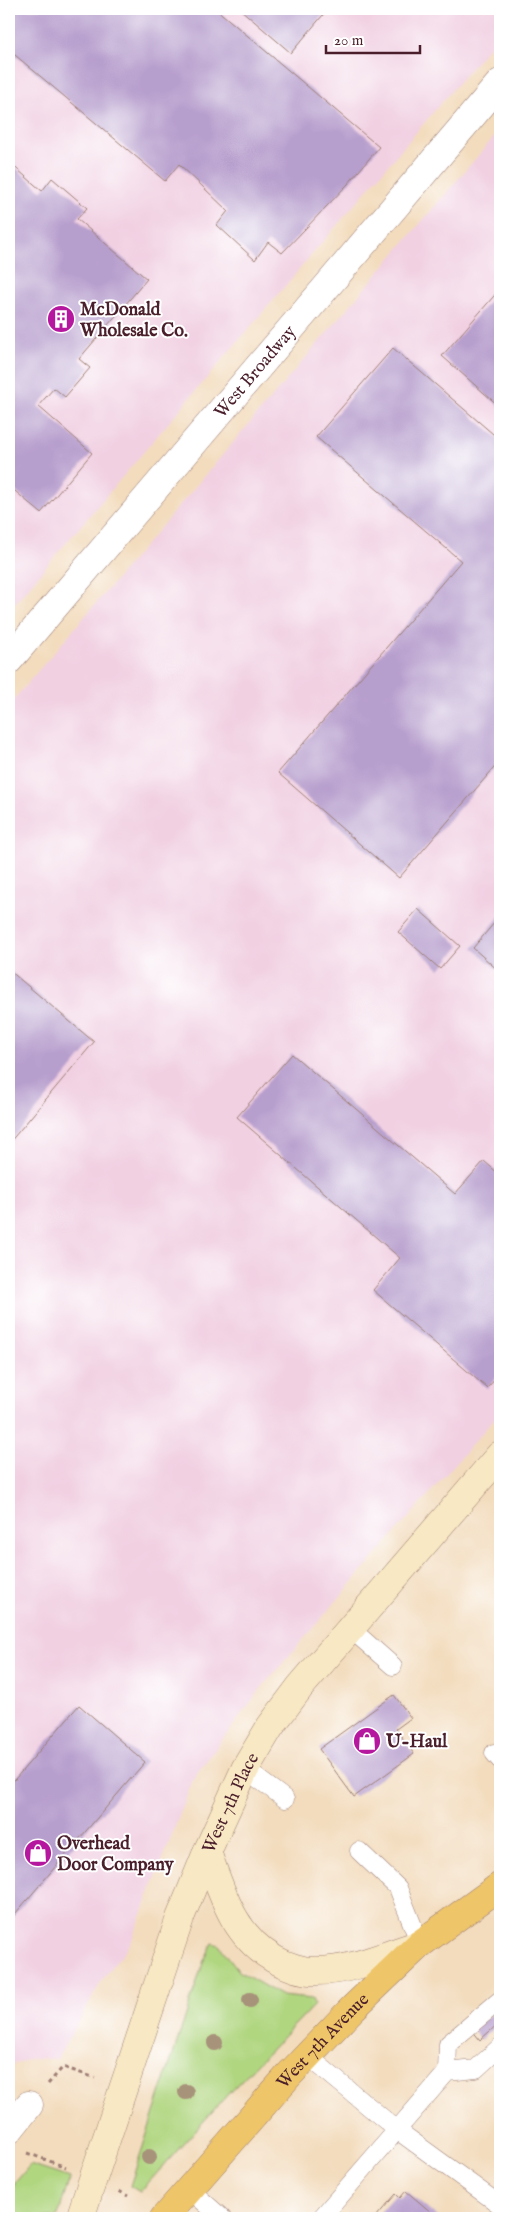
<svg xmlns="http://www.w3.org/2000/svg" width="509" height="2227" font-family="'IM FELL English',serif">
  <rect width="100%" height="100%" fill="#fff"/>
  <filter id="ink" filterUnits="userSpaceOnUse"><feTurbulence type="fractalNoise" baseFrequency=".02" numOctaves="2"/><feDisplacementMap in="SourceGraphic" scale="10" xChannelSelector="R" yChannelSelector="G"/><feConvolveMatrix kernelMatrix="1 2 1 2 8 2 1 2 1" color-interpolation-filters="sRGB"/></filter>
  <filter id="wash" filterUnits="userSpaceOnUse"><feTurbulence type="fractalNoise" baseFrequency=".0096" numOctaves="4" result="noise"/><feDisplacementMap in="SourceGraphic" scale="20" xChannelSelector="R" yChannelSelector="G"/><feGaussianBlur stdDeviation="1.12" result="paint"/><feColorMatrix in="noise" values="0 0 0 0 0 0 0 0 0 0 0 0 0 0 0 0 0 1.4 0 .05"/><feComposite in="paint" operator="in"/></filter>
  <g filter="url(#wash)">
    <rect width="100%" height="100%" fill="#f3dcbd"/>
    <path fill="#f1d0e2" d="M9 9H500V34L9 610Z
      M500 130V1412L263 1686 194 1777 131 1943 104 1977 57 2059 33 2058 9 2066V705Z"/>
    <path fill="#b0d680" stroke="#7d7a56" d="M213 1943 219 1945 240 1972 282 1996 312 1999 314 2005 229 2093 140 2192 130 2186 204 1960Z
      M30 2165 70 2178 57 2218H9V2190Z"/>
    <g id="blocks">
      <path fill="#b79fcd" d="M9 9H216L379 147 348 184 282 253 268 242 255 260 217 225 228 211 179 164 165 181 9 50Z
        M240 9H328L291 53Z
        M9 162 42 191 52 178 87 208 77 219 147 279 79 359 90 368 65 397 54 388 38 406 92 453 41 513 9 486Z
        M500 289V407L442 356Z
        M393 348 500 440V761L399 878 278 773 461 561 316 437Z
        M418 909 460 946 440 969 398 932Z
        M500 916V972L473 948Z
        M9 970 94 1042 9 1143Z
        M292 1054 455 1194 484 1161 500 1175V1374L487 1388 373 1290 400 1258 237 1117Z
        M394 1695 411 1718 396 1729 414 1754 354 1797 319 1749Z
        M79 1705 145 1762 9 1921V1786Z
        M500 2008V2022L480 2040 471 2029Z
        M406 2191 438 2218H375L396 2194 400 2198Z"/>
    </g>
  </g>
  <g filter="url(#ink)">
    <use href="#blocks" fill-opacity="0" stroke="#9e7e74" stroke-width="1"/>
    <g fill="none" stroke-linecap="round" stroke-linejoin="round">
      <defs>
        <path id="lane" d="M351 1629 393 1666
          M494 1753 500 1760
          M245 1769 285 1799
          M359 1851 398 1888 420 1944
          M308 2056 397 2130 500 2205
          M447 2072 476 2069 500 2047
          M189 2189 222 2218
          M321 2218 447 2072 448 2044 500 2000"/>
        <g id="street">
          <path id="s1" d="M9 660 500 83"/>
          <path d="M9 2130 29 2105"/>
        </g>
        <g id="secondary">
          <path d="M207 1852C222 1893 233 1935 274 1959 286 1966 303 1972 317 1971 352 1971 388 1954 420 1944"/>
          <path id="s2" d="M80 2218 180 1918 207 1852 245 1769 270 1727 300 1687 500 1455"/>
        </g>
        <g id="primary">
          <path id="s3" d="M164 2218 289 2075 353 2008 420 1944 500 1886"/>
        </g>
      </defs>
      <use href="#lane" stroke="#9e7e74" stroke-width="19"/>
      <use href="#street" stroke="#9e7e74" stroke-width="29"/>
      <use href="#secondary" stroke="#9e7e74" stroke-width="29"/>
      <use href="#primary" stroke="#9e7e74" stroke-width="29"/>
      <path stroke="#9e7e74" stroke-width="3" stroke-dasharray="4 4" stroke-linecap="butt" d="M48 2084 63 2067 95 2078
        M27 2153 66 2167
        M119 2191 128 2196"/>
      <use href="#lane" stroke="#fff" stroke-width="18"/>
      <use href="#street" stroke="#fff" stroke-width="28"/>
      <use href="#secondary" stroke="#f8e8c3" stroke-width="28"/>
      <use href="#primary" stroke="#eec569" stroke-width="28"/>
    </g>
    <g fill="#a7927a">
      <circle cx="250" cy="2000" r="8"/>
      <circle cx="215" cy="2043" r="8"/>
      <circle cx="186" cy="2092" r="8"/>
      <circle cx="149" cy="2157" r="8"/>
    </g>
  </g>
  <defs>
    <symbol id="building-disc" viewBox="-11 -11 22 22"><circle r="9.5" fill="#b5179e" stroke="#fff"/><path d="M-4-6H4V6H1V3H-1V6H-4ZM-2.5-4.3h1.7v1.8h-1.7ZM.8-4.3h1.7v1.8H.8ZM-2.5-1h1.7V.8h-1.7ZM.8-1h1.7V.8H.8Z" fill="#fff"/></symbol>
    <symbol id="shop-disc" viewBox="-11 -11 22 22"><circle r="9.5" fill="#b5179e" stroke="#fff"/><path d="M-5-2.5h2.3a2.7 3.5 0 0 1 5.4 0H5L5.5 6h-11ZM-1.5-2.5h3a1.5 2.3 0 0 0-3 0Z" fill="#fff"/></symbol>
  </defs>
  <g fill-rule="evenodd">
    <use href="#building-disc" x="45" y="303" width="32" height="32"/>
    <use href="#shop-disc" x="351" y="1725" width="32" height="32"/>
    <use href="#shop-disc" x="22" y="1837" width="32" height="32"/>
  </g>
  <g text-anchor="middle" stroke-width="4" stroke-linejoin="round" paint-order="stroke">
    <g font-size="18" font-weight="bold" fill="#4a1f2b" stroke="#fff" text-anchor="start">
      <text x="80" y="315">McDonald<tspan x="80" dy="21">Wholesale Co.</tspan></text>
      <text x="386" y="1747">U-Haul</text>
      <text x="57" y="1849">Overhead<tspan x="57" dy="21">Door Company</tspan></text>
    </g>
    <g font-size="18" fill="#4a1f2b" stroke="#fff">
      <text dy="6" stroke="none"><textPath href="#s1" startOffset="379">West Broadway</textPath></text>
      <text dy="6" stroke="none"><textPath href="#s2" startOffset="442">West 7th Place</textPath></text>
      <text dy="6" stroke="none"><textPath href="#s3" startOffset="238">West 7th Avenue</textPath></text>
    </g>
  </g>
  <rect width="509" height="2227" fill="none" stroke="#fff" stroke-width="30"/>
  <path d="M326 45v8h94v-8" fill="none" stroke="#4a1f2b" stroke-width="2.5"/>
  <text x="334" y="45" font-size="15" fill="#4a1f2b" stroke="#ffffff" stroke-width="4" paint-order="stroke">20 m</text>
</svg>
